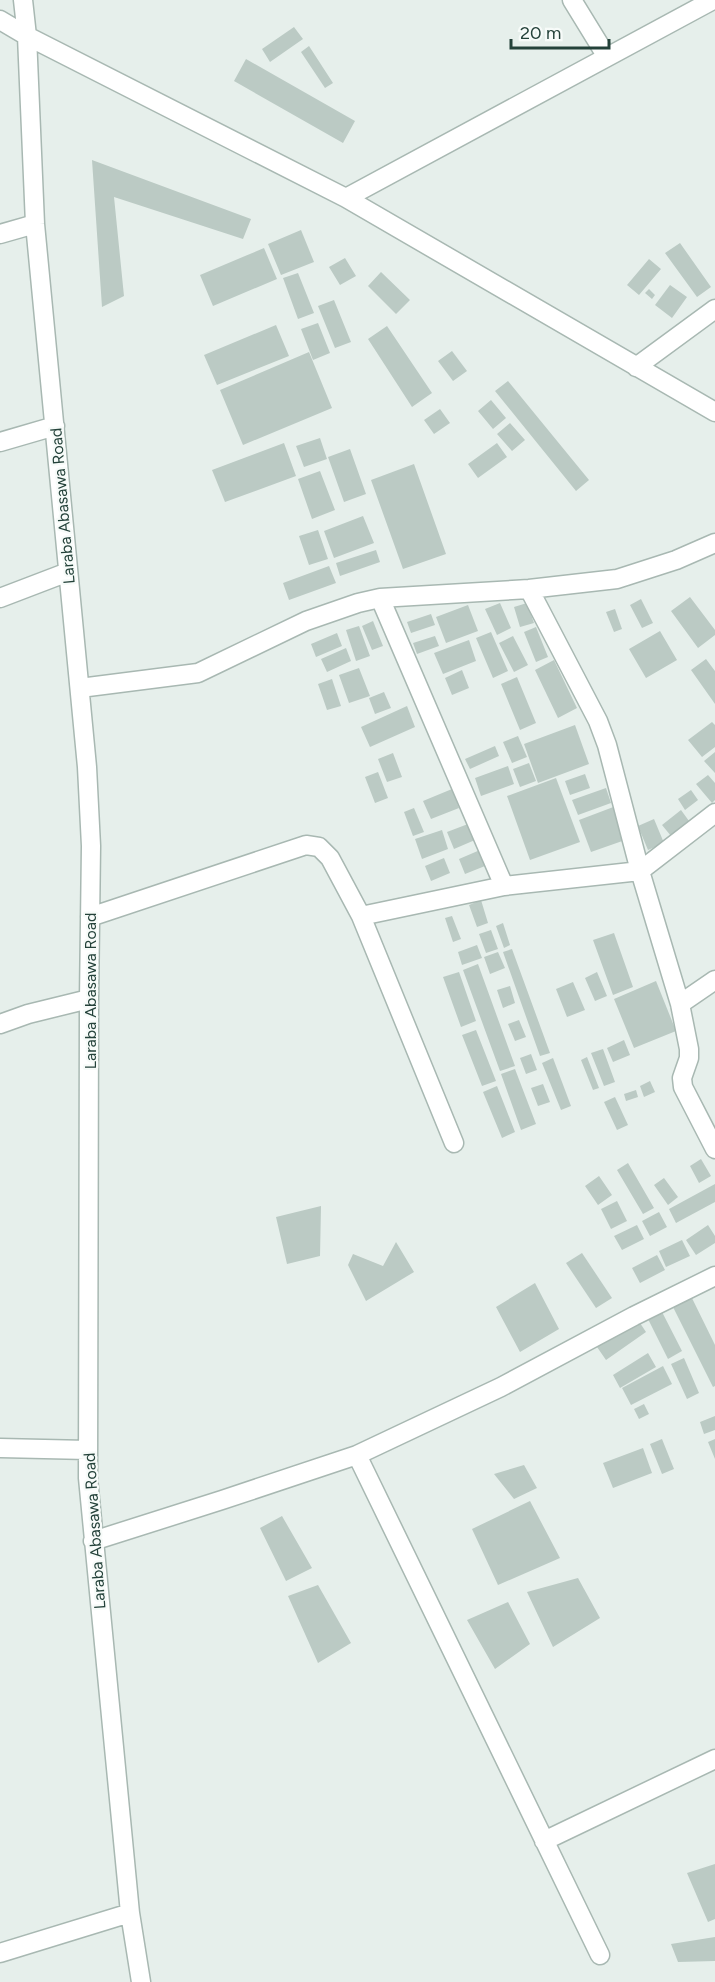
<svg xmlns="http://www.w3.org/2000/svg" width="715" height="1982" font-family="Figtree,sans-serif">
  <rect width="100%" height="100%" fill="#e6efeb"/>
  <path fill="#bbcac4" d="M294 27 303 39 270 62 262 49Z
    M309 46 333 83 325 88 301 52Z
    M246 59 355 121 343 143 234 81Z
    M92 160 251 219 243 239 114 197 124 296 102 307Z
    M301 230 314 262 281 275 268 244Z
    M680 243 711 287 697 297 665 253Z
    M264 248 277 279 213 306 200 275Z
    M345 258 356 276 340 285 329 267Z
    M649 259 661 269 639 295 627 285Z
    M381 272 410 300 396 314 368 286Z
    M298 273 314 313 298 319 283 278Z
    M670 285 687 297 672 318 655 305Z
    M649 289 655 295 652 299 645 293Z
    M334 300 351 342 335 348 318 306Z
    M318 323 330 353 313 360 301 329Z
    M276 325 289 356 217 385 204 355Z
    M387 326 432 393 412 407 368 339Z
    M452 351 467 371 453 381 438 361Z
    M309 352 332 408 243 445 220 390Z
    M508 381 589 480 576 491 495 391Z
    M491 400 506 418 493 429 478 411Z
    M440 409 450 423 434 434 424 420Z
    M510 423 525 440 512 451 497 434Z
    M320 438 327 459 304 467 296 446Z
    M284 443 296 476 225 502 212 470Z
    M497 443 507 457 478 478 468 464Z
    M350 449 366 494 344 502 328 457Z
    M414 464 446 554 403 569 371 480Z
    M320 471 335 510 312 519 298 479Z
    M363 516 374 543 334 558 324 531Z
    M318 530 328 559 309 565 299 536Z
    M376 550 380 562 340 576 336 563Z
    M329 566 336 583 289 600 283 583Z
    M690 597 715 630V635L698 648 671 611Z
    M641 599 653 623 642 628 630 605Z
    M500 603 511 628 497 635 485 609Z
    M527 603 534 623 520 627 514 607Z
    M468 605 478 631 446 643 436 617Z
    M615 609 622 629 614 632 606 612Z
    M431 614 435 625 411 633 407 622Z
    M373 621 383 646 372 650 362 626Z
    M359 626 370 656 356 661 346 630Z
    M536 627 548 657 536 662 524 632Z
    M660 631 677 660 646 678 629 649Z
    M491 632 508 671 493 678 476 638Z
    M337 633 342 646 316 657 311 644Z
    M435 636 439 646 417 654 413 643Z
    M513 636 528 665 514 672 499 643Z
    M469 640 476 661 443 674 434 653Z
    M346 648 351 661 327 672 321 659Z
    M706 659 715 671V704L691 670Z
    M554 660 577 708 558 718 535 670Z
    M359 668 370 696 349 703 339 675Z
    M462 670 469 688 452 695 445 678Z
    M517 677 536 723 520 730 501 684Z
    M332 679 341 706 327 710 318 684Z
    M384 692 391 708 375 714 369 698Z
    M407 706 415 727 370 747 361 727Z
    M712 722 715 725V747L702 757 688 740Z
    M575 725 589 764 538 783 524 744Z
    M518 736 527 757 512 763 503 742Z
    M495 746 499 756 470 769 465 759Z
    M715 752V773L704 761Z
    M393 753 402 777 387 782 378 759Z
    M529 763 536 781 520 787 513 769Z
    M508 766 514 784 481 796 475 778Z
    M378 772 388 798 375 803 365 777Z
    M585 774 590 788 570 795 565 781Z
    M708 775 715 783V800L712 803 696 784Z
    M556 778 580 842 530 860 507 796Z
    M606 788 611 803 578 815 572 800Z
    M452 789 459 808 431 819 423 801Z
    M691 790 698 800 685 810 678 799Z
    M616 806 628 839 591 852 579 820Z
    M414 808 424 832 413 836 404 812Z
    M681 810 689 821 671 836 662 825Z
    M654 819 664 843 648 850 638 826Z
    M468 824 475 840 454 849 447 832Z
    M442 830 448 849 422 859 415 839Z
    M480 850 485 866 465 874 459 859Z
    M444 858 450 873 431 881 425 866Z
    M481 900 488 923 477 927 469 905Z
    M452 916 461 939 453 942 445 918Z
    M503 923 510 945 504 948 496 926Z
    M491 930 498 949 486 953 479 934Z
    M614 933 633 987 613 995 593 940Z
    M477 945 482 958 462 965 458 952Z
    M512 949 550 1053 540 1056 503 952Z
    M498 952 505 968 490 974 484 957Z
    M478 964 515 1066 500 1071 463 970Z
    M459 972 476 1021 461 1027 443 977Z
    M597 972 607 996 595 1001 585 978Z
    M656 981 676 1031 634 1048 614 999Z
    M573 982 585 1010 567 1017 556 989Z
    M510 986 515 1003 503 1008 497 990Z
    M519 1020 526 1037 515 1041 508 1024Z
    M476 1030 496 1081 482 1086 462 1035Z
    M624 1040 630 1055 613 1062 607 1048Z
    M603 1049 615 1082 604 1086 591 1053Z
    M531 1054 537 1070 526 1074 520 1058Z
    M587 1057 599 1088 593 1090 581 1060Z
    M553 1058 571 1106 561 1110 542 1063Z
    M515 1069 536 1124 521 1130 501 1074Z
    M650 1081 655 1092 644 1097 640 1086Z
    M543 1084 550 1102 538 1106 531 1088Z
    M497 1086 515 1132 502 1138 483 1092Z
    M636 1090 638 1097 626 1101 624 1094Z
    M615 1097 628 1125 617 1130 604 1102Z
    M701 1159 711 1176 699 1183 690 1166Z
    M628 1163 654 1208 643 1214 617 1170Z
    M599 1176 612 1195 598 1205 585 1186Z
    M664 1178 678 1197 668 1205 654 1185Z
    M715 1184V1202L676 1223 669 1209Z
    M617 1201 627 1221 611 1229 601 1209Z
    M321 1206 320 1256 287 1264 276 1217Z
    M659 1212 667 1227 650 1236 642 1221Z
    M637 1225 644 1239 622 1250 614 1236Z
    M708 1225 715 1236V1243L696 1255 686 1240Z
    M682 1240 690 1256 666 1267 659 1251Z
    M396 1242 414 1272 366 1301 348 1265 353 1254 383 1266Z
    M582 1253 612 1298 596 1308 566 1263Z
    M657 1255 665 1270 640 1283 632 1268Z
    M535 1283 559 1329 520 1352 496 1307Z
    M689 1292 715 1345V1386L713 1387 670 1301Z
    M660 1308 682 1351 668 1359 646 1315Z
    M638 1320 646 1332 606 1360 597 1347Z
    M648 1353 656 1367 620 1388 613 1375Z
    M684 1358 699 1393 687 1399 671 1364Z
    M663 1366 672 1384 631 1405 622 1388Z
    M644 1404 649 1414 639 1419 634 1409Z
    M715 1416V1430L704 1434 700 1422Z
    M662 1439 674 1469 662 1474 650 1444Z
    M715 1439V1459L708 1442Z
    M643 1448 652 1473 613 1488 603 1463Z
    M524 1465 537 1488 514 1499 494 1474Z
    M530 1501 560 1558 498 1585 472 1529Z
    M282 1516 312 1568 286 1581 260 1528Z
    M578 1578 600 1618 553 1647 527 1592Z
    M318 1585 351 1643 318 1663 288 1596Z
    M508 1602 530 1644 495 1669 467 1620Z
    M715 1864V1919L708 1922 687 1873Z
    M715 1937V1961L678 1962 671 1944Z"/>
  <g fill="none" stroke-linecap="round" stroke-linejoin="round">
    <defs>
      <path id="minor" d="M23 0 27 36 35 224 87 767 91 846 89 999 88 1478 130 1913 141 1982
        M572 0 607 57
        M0 20 27 36 346 198 715 412
        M346 198 713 0
        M0 234 35 224
        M636 367 715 309
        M0 442 55 426
        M529 589 598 721 607 745 640 871 680 1004 689 1049V1058L682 1078 683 1087 715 1149
        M0 598 68 572
        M380 598 504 886
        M80 688 198 673 306 621 358 603 380 598 529 589 617 579 676 560 715 543
        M361 916 454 1143
        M90 917 306 845 319 847 330 858 361 916 504 886 640 871 715 813
        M680 1004 715 980
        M0 1024 28 1014 89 999
        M0 1448 88 1450
        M357 1455 600 1955
        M93 1541 222 1500 357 1455 501 1387 634 1316 715 1276
        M544 1841 715 1759
        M0 1953 130 1913"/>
    </defs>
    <use href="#minor" stroke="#a8b8b2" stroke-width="21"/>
    <use href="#minor" stroke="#fff" stroke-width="18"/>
  </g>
  <g text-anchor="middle" stroke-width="4.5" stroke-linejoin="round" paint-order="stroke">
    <g font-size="16" fill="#24423a" stroke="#f7fbf9">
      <text transform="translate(62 506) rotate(-95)" y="6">Laraba Abasawa Road</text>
      <text transform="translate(90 991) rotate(-90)" y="6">Laraba Abasawa Road</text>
      <text transform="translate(94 1531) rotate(-94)" y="6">Laraba Abasawa Road</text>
    </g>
  </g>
  <path d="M511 39v9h98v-9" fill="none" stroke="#24423a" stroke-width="3"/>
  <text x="520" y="39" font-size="18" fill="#24423a" stroke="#f7fbf9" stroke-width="4.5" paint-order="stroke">20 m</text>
</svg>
